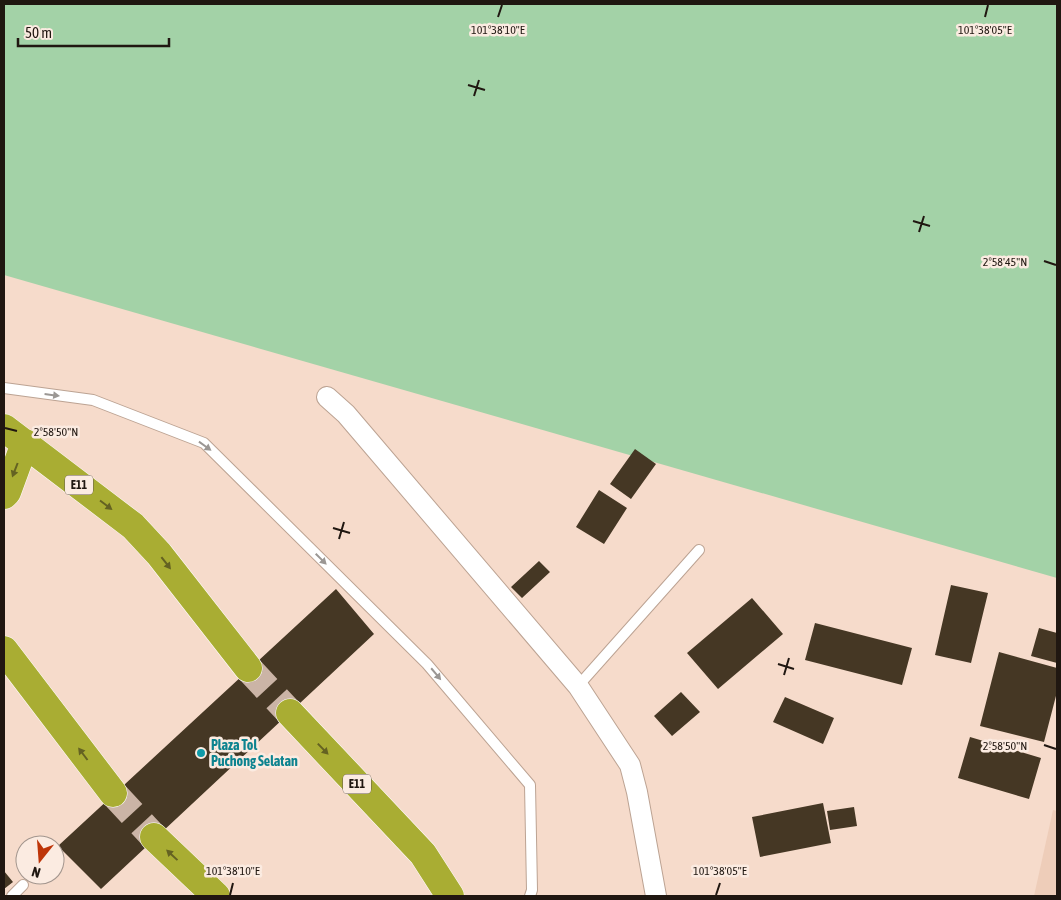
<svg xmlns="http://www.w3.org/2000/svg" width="1061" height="900" font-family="'Asap Condensed',sans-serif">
  <rect width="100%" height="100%" fill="#f6dbcb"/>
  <path fill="#eecdb9" d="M1053 810 1057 811V896H1034Z"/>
  <path fill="#a3d2a7" d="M4 4H1057V578L4 275Z"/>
  <path fill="#453724" d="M635 449 656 464 631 499 610 484Z
    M599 490 627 508 604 544 576 527Z
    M539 561 550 572 522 598 511 587Z
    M951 585 988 593 971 663 935 655Z
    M336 589 374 634 101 889 58 846Z
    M752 598 783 634 718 689 687 653Z
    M815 623 912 648 902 685 805 660Z
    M1039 628 1057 633V663L1031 656Z
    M999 652 1057 668V692L1044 742 980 726Z
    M681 692 700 712 672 736 654 716Z
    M785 697 834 718 823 744 773 722Z
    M970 737 1041 758 1029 799 958 778Z
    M823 803 831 843 760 857 752 817Z
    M854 807 857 826 830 830 827 811Z
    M4 871 13 882 4 889Z"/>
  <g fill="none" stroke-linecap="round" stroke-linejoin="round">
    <path stroke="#cbb4a6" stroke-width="28" stroke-dasharray="28 14" stroke-linecap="butt" d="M248 668 290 713
      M113 793 154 837"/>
    <defs>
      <path id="lane" d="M4 388 93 400 204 443 427 664 530 785 532 890 530 896
        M578 686 699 550
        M12 896 23 885"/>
      <path id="street" d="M327 397 346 414 578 686 630 765 637 792 656 896"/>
      <path id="highway" d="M4 428 133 526 159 554 248 668
        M4 495 7 492 25 443
        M4 650 113 793
        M290 713 423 854 450 896
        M154 837 216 896"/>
    </defs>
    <use href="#lane" stroke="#bca393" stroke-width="12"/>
    <use href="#street" stroke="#bca393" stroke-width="22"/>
    <use href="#highway" stroke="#fff" stroke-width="29"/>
    <use href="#lane" stroke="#fff" stroke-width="10"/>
    <use href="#street" stroke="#fff" stroke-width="20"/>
    <use href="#highway" stroke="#a9ad33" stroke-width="28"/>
  </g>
  <defs><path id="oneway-solid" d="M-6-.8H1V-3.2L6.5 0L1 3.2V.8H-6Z" transform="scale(1.25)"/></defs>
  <g fill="#9b9794">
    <use href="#oneway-solid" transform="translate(52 395) rotate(7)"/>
    <use href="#oneway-solid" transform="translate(205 446) rotate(36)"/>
    <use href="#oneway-solid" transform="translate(321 559) rotate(45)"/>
    <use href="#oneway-solid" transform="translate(436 674) rotate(50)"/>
  </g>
  <g fill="#646222">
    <use href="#oneway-solid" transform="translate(15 470) rotate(111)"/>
    <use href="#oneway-solid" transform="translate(106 505) rotate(37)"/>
    <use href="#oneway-solid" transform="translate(166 563) rotate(52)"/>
    <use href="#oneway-solid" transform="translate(323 749) rotate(46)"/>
    <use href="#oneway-solid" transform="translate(83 754) rotate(-127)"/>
    <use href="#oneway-solid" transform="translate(172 855) rotate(-137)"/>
  </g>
  <path fill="none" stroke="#201711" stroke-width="2" d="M498 17 502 5M985 17 988 5M468 85 485 90M474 96 479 80M913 221 930 226M919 232 924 216M1044 261 1056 265M5 428 17 431M333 528 350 533M339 539 344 522M778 664 794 669M784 675 789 658M1044 745 1056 749M230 895 233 883M716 895 720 883"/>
  <circle fill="#0f9aa8" stroke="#fbebe1" stroke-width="2" cx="201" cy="753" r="5"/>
  <g text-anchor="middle" stroke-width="5" stroke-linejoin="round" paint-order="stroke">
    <g fill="#fbebe1" stroke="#62574f" stroke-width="1">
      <rect x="65" y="475.5" width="28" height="19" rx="4"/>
      <rect x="343" y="774.5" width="28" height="19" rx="4"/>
    </g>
    <g font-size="12" font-weight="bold" fill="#201711">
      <text x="79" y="489">E11</text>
      <text x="357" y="788">E11</text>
    </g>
    <g font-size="14" font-weight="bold" fill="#0d838f" stroke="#fbebe1" text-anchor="start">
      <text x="211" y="750">Plaza Tol<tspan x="211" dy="16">Puchong Selatan</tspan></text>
    </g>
  </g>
  <g font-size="12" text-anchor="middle" fill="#201711" stroke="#fbebe1" stroke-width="5" stroke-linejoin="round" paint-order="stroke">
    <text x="498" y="34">101°38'10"E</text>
    <text x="985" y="34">101°38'05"E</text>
    <text x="1005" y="266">2°58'45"N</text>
    <text x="56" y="436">2°58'50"N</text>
    <text x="1005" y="750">2°58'50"N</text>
    <text x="233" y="875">101°38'10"E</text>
    <text x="720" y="875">101°38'05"E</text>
  </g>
  <rect width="1061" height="900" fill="none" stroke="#201711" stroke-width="10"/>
  <g transform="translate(40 860) rotate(197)"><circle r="24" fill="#fbebe1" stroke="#a3968e"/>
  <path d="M0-4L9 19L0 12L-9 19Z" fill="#be3508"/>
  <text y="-8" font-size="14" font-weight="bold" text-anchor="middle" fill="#201711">N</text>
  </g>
  <path d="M18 38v8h151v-8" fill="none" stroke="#201711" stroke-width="2.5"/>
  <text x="25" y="38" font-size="15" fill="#201711" stroke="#fbebe1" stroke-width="4" paint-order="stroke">50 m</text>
</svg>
